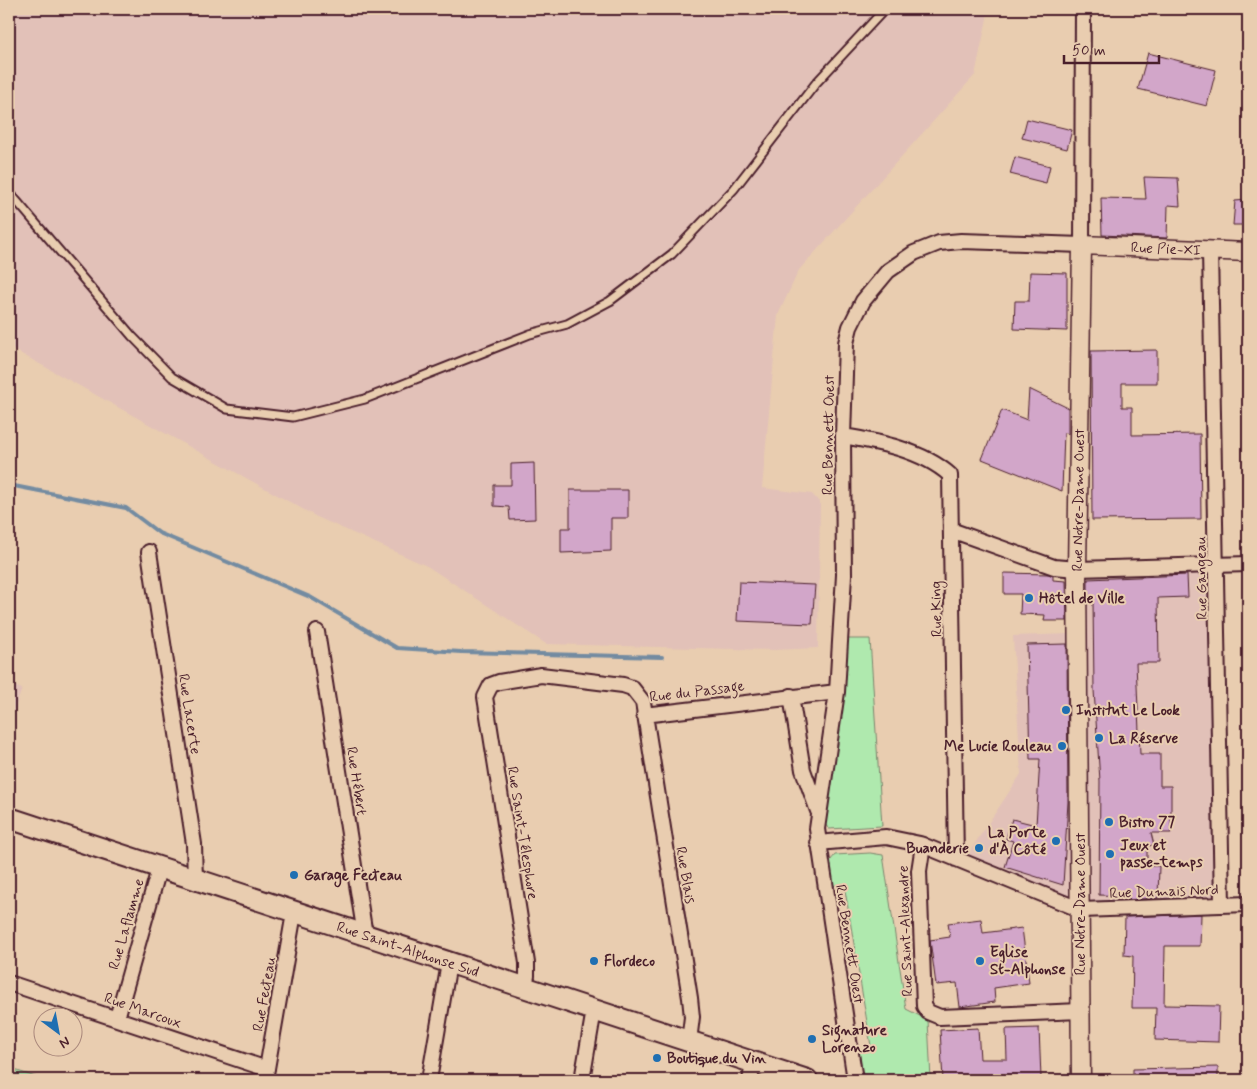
<svg xmlns="http://www.w3.org/2000/svg" width="1257" height="1089" font-family="Mynerve,sans-serif">
  <rect width="100%" height="100%" fill="#e9cdb0"/>
  <filter id="ink" filterUnits="userSpaceOnUse"><feTurbulence type="fractalNoise" baseFrequency=".02" numOctaves="2"/><feDisplacementMap in="SourceGraphic" scale="10" xChannelSelector="R" yChannelSelector="G"/><feConvolveMatrix kernelMatrix="1 2 1 2 8 2 1 2 1" color-interpolation-filters="sRGB"/></filter>
  <g filter="url(#ink)">
    <path fill="#e2c1b8" d="M9 9H989L975 75 799 270 778 315 762 488 812 494 820 503 818 648 774 650 546 644 427 566 317 517 9 347Z
      M1214 567 1217 902 1075 903 966 857 1021 774 1013 636 1070 634 1068 575Z
      M9 684 22 689 9 724Z"/>
    <path fill="#afe9ae" stroke="#7c846c" d="M846 639H870L882 826 829 829 824 823Z
      M870 853 883 855 906 1009 928 1020 931 1080H863L859 1051 871 1046 844 884 833 886 830 861 835 855Z
      M9 1068 44 1080H9Z"/>
    <g fill="none" stroke-linecap="round" stroke-linejoin="round">
      <path stroke="#738ba1" stroke-width="4" d="M9 485 126 508 159 533 310 597 397 648 461 652 662 657"/>
    </g>
    <path fill="#d2a6c9" stroke="#4a1f2b" d="M1148 53 1216 70 1207 106 1138 89Z
      M1027 119 1072 130 1067 149 1022 138Z
      M1015 157 1050 166 1046 183 1010 174Z
      M1144 177 1178 178 1180 206 1168 205 1167 238 1102 235 1101 198 1146 199Z
      M1248 200V225H1233L1235 201Z
      M1030 272 1067 273V331L1014 329 1015 301H1029Z
      M1157 350V383H1122V407H1132V435L1200 434 1201 519 1092 520 1091 351Z
      M1029 389 1068 408V434L1064 432 1062 491 982 459 1002 410 1027 420Z
      M534 463 535 519 510 520 509 507 494 506V485H511V464Z
      M570 490H628V518H611V551L561 553V528H570Z
      M1004 573 1049 574 1053 576V580L1066 581 1067 621H1044L1045 615 1020 614 1021 594H1004Z
      M1187 575 1188 597 1158 598 1159 663H1136L1140 754H1160V786H1171V833H1151L1154 845 1147 846V866H1159L1158 898 1125 900 1126 896 1099 895 1100 781 1094 690 1093 600H1088V579Z
      M739 582 815 585 812 624 737 621Z
      M1067 644 1068 802 1063 885 1005 867 1013 841 1006 839 1012 819 1036 825 1040 759H1030L1027 645Z
      M1201 914 1200 946H1165L1164 1005 1219 1006 1218 1042 1155 1040 1156 1008H1132L1133 956 1124 955 1125 917Z
      M981 919 983 933 1022 928 1029 983 994 988 995 1002 960 1007 957 983 936 985 930 940 950 937 948 923Z
      M978 1028 980 1059H1007L1006 1029 1039 1028 1041 1078 943 1080 940 1030Z
      M1218 1067V1080H1133V1069Z"/>
    <g fill="none" stroke-linecap="round" stroke-linejoin="round">
      <defs>
        <path id="service" d="M9 192 132 336 172 377 227 409 293 417 365 399 530 334 567 324 610 301 672 254 734 189 816 83 885 9"/>
        <path id="minor" d="M1210 250 1222 905
          M843 436C879 442 922 450 950 475L956 859
          M951 530 1054 567 1077 569 1248 564
          M149 552 194 844 195 881
          M317 632 365 935
          M791 696 803 770 818 811
          M644 715 837 692
          M818 843 886 837 920 844 1081 910 1248 904
          M923 845 919 871 924 1006 928 1012 940 1017 1080 1011
          M9 983 267 1069
          M524 988 527 976V963L485 697 491 685 499 682 541 675 623 685 632 688 643 702 690 998 692 1017 689 1041
          M117 1018 159 869
          M265 1080 294 913
          M429 1080 449 963
          M582 1080 594 1010
          M750 1080 753 1064
          M855 1080 817 829 837 692 844 575 843 436 846 343 850 327 863 301 888 271 914 253 939 243 961 241 1082 245 1083 9"/>
        <g id="tertiary">
          <path id="s1" d="M1081 1080 1077 569 1082 245 1248 252"/>
        </g>
        <g id="secondary">
          <path id="s2" d="M9 818 807 1080"/>
        </g>
      </defs>
      <use href="#service" stroke="#4a1f2b" stroke-width="11"/>
      <use href="#minor" stroke="#4a1f2b" stroke-width="18"/>
      <use href="#tertiary" stroke="#4a1f2b" stroke-width="21"/>
      <use href="#secondary" stroke="#4a1f2b" stroke-width="24"/>
      <use href="#service" stroke="#e9cdb0" stroke-width="7"/>
      <use href="#minor" stroke="#e9cdb0" stroke-width="14"/>
      <use href="#tertiary" stroke="#e9cdb0" stroke-width="18"/>
      <use href="#secondary" stroke="#e9cdb0" stroke-width="20"/>
    </g>
  </g>
  <g fill="#1f6fb2" stroke="#e9cdb0" stroke-width="2">
    <circle cx="1029" cy="598" r="5"/>
    <circle cx="1066" cy="710" r="5"/>
    <circle cx="1099" cy="738" r="5"/>
    <circle cx="1062" cy="746" r="5"/>
    <circle cx="1109" cy="822" r="5"/>
    <circle cx="1056" cy="841" r="5"/>
    <circle cx="979" cy="848" r="5"/>
    <circle cx="1110" cy="854" r="5"/>
    <circle cx="294" cy="875" r="5"/>
    <circle cx="594" cy="961" r="5"/>
    <circle cx="980" cy="961" r="5"/>
    <circle cx="812" cy="1039" r="5"/>
    <circle cx="657" cy="1058" r="5"/>
  </g>
  <g text-anchor="middle" stroke-width="4" stroke-linejoin="round" paint-order="stroke">
    <g font-size="15" fill="#4a1f2b" stroke="#e9cdb0">
      <text dy="5" stroke="none"><textPath href="#s1" startOffset="919">Rue Pie-XI</textPath></text>
      <text transform="translate(828 435) rotate(-89)" y="5">Rue Bennett Ouest</text>
      <text dy="5" stroke="none"><textPath href="#s1" startOffset="580">Rue Notre-Dame Ouest</textPath></text>
      <text transform="translate(1201 578) rotate(-91)" y="5">Rue Gangeau</text>
      <text transform="translate(936 609) rotate(-91)" y="5">Rue King</text>
      <text transform="translate(697 691) rotate(-7)" y="5">Rue du Passage</text>
      <text transform="translate(190 714) rotate(81)" y="5">Rue Lacerte</text>
      <text transform="translate(357 781) rotate(81)" y="5">Rue Hébert</text>
      <text transform="translate(523 833) rotate(81)" y="5">Rue Saint-Télesphore</text>
      <text transform="translate(686 875) rotate(80)" y="5">Rue Blais</text>
      <text transform="translate(1164 891) rotate(-2)" y="5">Rue Dumais Nord</text>
      <text transform="translate(1080 904) rotate(-90)" y="5">Rue Notre-Dame Ouest</text>
      <text transform="translate(126 924) rotate(-74)" y="5">Rue Laflamme</text>
      <text transform="translate(905 931) rotate(-92)" y="5">Rue Saint-Alexandre</text>
      <text transform="translate(850 944) rotate(81)" y="5">Rue Bennett Ouest</text>
      <text dy="5" stroke="none"><textPath href="#s2" startOffset="420">Rue Saint-Alphonse Sud</textPath></text>
      <text transform="translate(264 994) rotate(-80)" y="5">Rue Fecteau</text>
      <text transform="translate(143 1010) rotate(19)" y="5">Rue Marcoux</text>
    </g>
    <g font-size="15" font-weight="bold" fill="#4a1f2b" stroke="#e9cdb0" text-anchor="start">
      <text x="1039" y="603">Hôtel de Ville</text>
      <text x="1076" y="715">Institut Le Look</text>
      <text x="1109" y="743">La Réserve</text>
      <text x="1052" y="751" text-anchor="end">Me Lucie Rouleau</text>
      <text x="1119" y="827">Bistro 77</text>
      <text x="1046" y="837" text-anchor="end">La Porte<tspan x="1046" dy="17">d'À Côté</tspan></text>
      <text x="1120" y="850">Jeux et<tspan x="1120" dy="17">passe-temps</tspan></text>
      <text x="969" y="853" text-anchor="end">Buanderie</text>
      <text x="304" y="880">Garage Fecteau</text>
      <text x="990" y="957">Eglise<tspan x="990" dy="17">St-Alphonse</tspan></text>
      <text x="604" y="966">Flordeco</text>
      <text x="822" y="1035">Signature<tspan x="822" dy="17">Lorenzo</tspan></text>
      <text x="667" y="1063">Boutique du Vin</text>
    </g>
  </g>
  <rect width="1257" height="1089" fill="none" stroke="#e9cdb0" stroke-width="30"/>
  <rect x="15" y="15" width="1227" height="1059" fill="none" stroke="#4a1f2b" stroke-width="2" filter="url(#ink)"/>
  <g transform="translate(58 1032) rotate(148)"><circle r="24" fill="#e9cdb0" stroke="#a9877b"/>
  <path d="M0-4L9 19L0 12L-9 19Z" fill="#1f6fb2"/>
  <text y="-8" font-size="14" font-weight="bold" text-anchor="middle" fill="#4a1f2b">N</text>
  </g>
  <path d="M1064 55v8h95v-8" fill="none" stroke="#4a1f2b" stroke-width="2.5"/>
  <text x="1072" y="55" font-size="15" fill="#4a1f2b" stroke="#e9cdb0" stroke-width="4" paint-order="stroke">50 m</text>
</svg>
